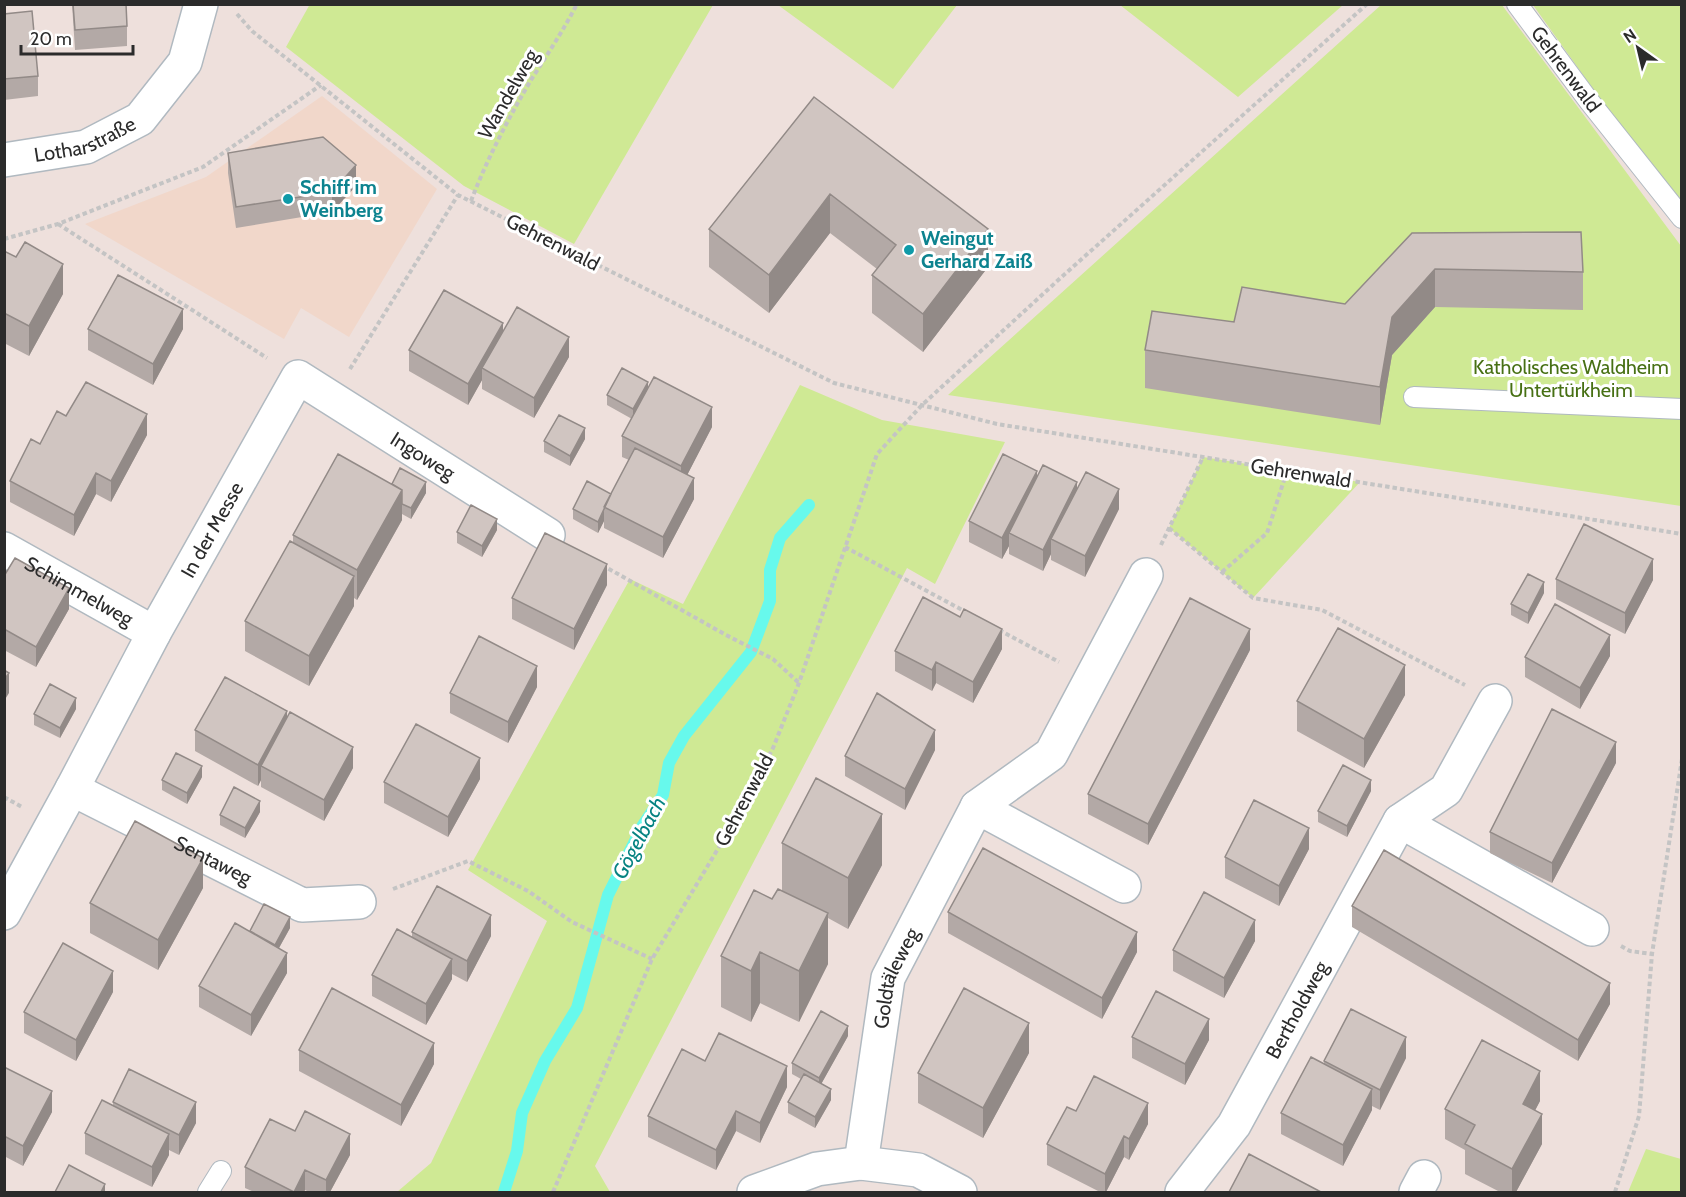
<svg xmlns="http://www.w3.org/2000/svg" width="1686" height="1197" font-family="Cabin,sans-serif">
  <rect width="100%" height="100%" fill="#eee0dc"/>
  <path fill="#f1d7ca" d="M322 96 437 189 349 337 301 308 284 339 85 224 206 177Z"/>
  <path fill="#cfe994" d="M310 4H713V5L574 244 464 186 286 47Z
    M778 5H957L893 89Z
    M1120 5H1343L1238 97Z
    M1381 5H1502L1681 246V506L948 395Z
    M1533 5H1681V203L1598 96Z
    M800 385 882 420 1005 442 935 584 907 568 595 1166 610 1192H397L431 1163 547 921 468 870 630 579 683 604Z
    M1203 457 1360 482 1253 598 1169 528Z
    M1646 1149 1681 1159V1192H1628Z"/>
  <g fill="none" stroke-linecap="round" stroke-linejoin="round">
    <path stroke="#67f9ec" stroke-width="12" d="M504 1192 517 1151 522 1113 545 1061 577 1008 608 895 643 825 663 795 669 763 684 736 751 652 770 601V570L780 538 809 505"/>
    <defs>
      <path id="service" d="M1517 4 1589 101 1682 218
        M1414 397 1682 409
        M208 1192 221 1171"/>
      <g id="minor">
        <path id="s1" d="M4 160 86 147 140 119 185 62 201 4"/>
        <path id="s2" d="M4 549 154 633"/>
        <path id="s3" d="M72 789 302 905 359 902"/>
        <path d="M977 807 1051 754 1146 575"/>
        <path d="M1400 821 1592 929"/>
        <path id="s4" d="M4 913 72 789 154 633 298 377 548 535"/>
        <path id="s5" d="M861 1163 888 978 977 807 1124 886"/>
        <path d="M754 1192 817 1169 861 1163 918 1170 960 1192"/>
        <path id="s6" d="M1182 1192 1234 1125 1400 821 1446 790 1495 701"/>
        <path d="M1416 1192 1424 1177"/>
      </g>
    </defs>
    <use href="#service" stroke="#b0b9c0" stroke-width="22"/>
    <use href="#minor" stroke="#b0b9c0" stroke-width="36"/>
    <path stroke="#c4c4c4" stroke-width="4" stroke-dasharray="4.5 3" stroke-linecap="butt" d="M237 14 252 31 458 195 834 383 997 424 1682 534
      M471 201C487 159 508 119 531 80 547 55 563 31 577 4
      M58 224 267 358
      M4 239 58 224 203 167 321 85
      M350 369 458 195
      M1169 528 1253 598 1322 610 1465 685
      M1161 545 1203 457
      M845 547 966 612
      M602 565 726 635 773 659 799 683
      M1222 572 1267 533 1287 471
      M999 630 1059 662
      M4 797 22 807
      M393 889 468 861 528 891 572 922 652 959
      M1621 946 1630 951 1652 954
      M553 1192 652 959 737 817 773 748 799 683 877 454 922 405 1055 283 1367 4
      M1615 1192 1639 1116 1652 954 1682 759"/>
    <use href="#service" stroke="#fff" stroke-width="20"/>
    <use href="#minor" stroke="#fff" stroke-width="33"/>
  </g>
  <path fill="#b3a9a6" d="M72 4H126L127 26V46L75 50Z
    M4 14 38 76V96L4 100Z
    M814 97 988 267 923 352 872 313V275L877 269 830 233 769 313 709 267V229Z
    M228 153 356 186 332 212 236 228 228 173Z
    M1412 233 1583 272V310L1435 307 1392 355 1380 425 1145 388V350L1234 322 1345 304Z
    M4 251 63 294 29 356 4 343Z
    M88 329H183L153 385 88 350Z
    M503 332 569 357 534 418 482 389V380L468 405 409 371V350Z
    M648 389 712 427 687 475 694 499 663 558 604 528V521L598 533 573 519V509L611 494 629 460 622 457V436L632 419 607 405V395Z
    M66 416 147 435 111 502 96 494 74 536 10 502V481L40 444Z
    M585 439 570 466 544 452V441Z
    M1037 477 1077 489 1119 509 1085 577 1051 560V554L1043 571 1009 554V546L1002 559 969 542V521Z
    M392 484 426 493 411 519 402 514V520L357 600 354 598V606L309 686 245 651V621L293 543V535Z
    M497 530 482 557 457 543V532Z
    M4 576 69 609 36 667 4 650Z
    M1556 579 1653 580 1625 634 1556 599Z
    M607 585 574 650 512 619V598Z
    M1544 593 1528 624 1511 615V604Z
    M960 617 1002 649 973 703 936 683 932 691 895 671V651Z
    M1250 650 1148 845 1088 814V794Z
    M1610 656 1580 709 1525 677V657Z
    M537 687 508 743 450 713V693Z
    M1405 695 1364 768 1297 731V701Z
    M76 709 60 738 34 725V714Z
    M287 718 353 768 324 821 261 787V780L258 786 195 751V730Z
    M935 750 905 810 845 776V756Z
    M1616 763 1552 883 1490 853V832Z
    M202 777 187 804 162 790V780Z
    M480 779 448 837 384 803V782Z
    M1371 791 1347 837 1318 822V811Z
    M260 812 245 838 220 825V815Z
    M782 843 882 865 848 929 828 918V964L799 1022 760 1003 751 1022 721 1007V956L772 899 782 890Z
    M1309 849 1279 906 1225 878V857Z
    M203 888 158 970 90 933V903Z
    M1352 906 1610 1004 1578 1061 1352 927Z
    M948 912 1137 952 1102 1019 948 933Z
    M290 928 279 948 287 973 251 1036 199 1007V986L250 932Z
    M412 932 491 936 467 982 452 974V979L426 1025 372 996V975L412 937Z
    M1255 941 1224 998 1173 971V950Z
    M113 992 76 1061 24 1033V1012Z
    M848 1036 821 1084 831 1100 815 1128 788 1113V1102L801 1079 792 1074V1063Z
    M1132 1037 1209 1040 1185 1085 1132 1058Z
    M299 1050 434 1064 401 1126 299 1071Z
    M1029 1053 983 1138 918 1103V1073Z
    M1406 1058 1380 1110 1372 1106V1110L1343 1166 1281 1134V1113L1324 1064V1061Z
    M705 1061 787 1087 760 1143 736 1131 716 1170 648 1137V1116Z
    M4 1067 52 1112 23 1166 4 1156Z
    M1540 1101 1535 1110 1542 1144 1516 1192H1500L1465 1174V1150L1445 1139V1109Z
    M113 1102 196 1123 179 1155 169 1150V1155L152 1187 85 1154V1133L113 1106Z
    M1076 1111 1148 1124 1129 1160 1124 1157 1106 1192H1100L1047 1165V1144Z
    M350 1155 330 1192H309L305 1190 304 1192H254L245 1188V1167Z"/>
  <path fill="#928a87" d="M356 165V186L332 212V192Z
    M830 194V233L769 313V275Z
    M988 229V267L923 352V314Z
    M63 264V294L29 356V326Z
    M1435 269V307L1392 355 1380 425V387L1392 317Z
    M183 309V329L153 385V364Z
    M503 323V343L482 368V380L468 405V384Z
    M569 337V357L534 418V398Z
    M648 382V393L633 419V409Z
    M712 407V427L681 487V466Z
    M147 414V435L111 502V481Z
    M585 428V439L570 466V456Z
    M1037 471V491L1009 533V546L1002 559V538Z
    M96 473V494L74 536V515Z
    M694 478V499L663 558V537Z
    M426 482V493L411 519V508Z
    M1077 482V503L1051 539V554L1043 571V550Z
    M1119 489V509L1085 577V556Z
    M402 490V520L357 600V570Z
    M604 510V521L598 533V522Z
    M497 519V530L482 557V546Z
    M1653 559V580L1625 634V613Z
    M607 564V585L574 650V629Z
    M354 576V606L309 686V656Z
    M1544 582V593L1528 624V613Z
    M69 588V609L36 667V647Z
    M1002 629V649L973 703V682Z
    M1250 629V650L1148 845V824Z
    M1610 635V656L1580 709V688Z
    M936 662V683L932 691V670Z
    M1405 665V695L1364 768V739Z
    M537 666V687L508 743V722Z
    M9 673V693L4 701V680Z
    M76 698V709L60 738V728Z
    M287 711V732L261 766V780L258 786V765Z
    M935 730V750L905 810V789Z
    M1616 742V763L1552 883V863Z
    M353 747V768L324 821V800Z
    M480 758V779L448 837V817Z
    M202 766V777L187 804V793Z
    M1371 780V791L1347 837V826Z
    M260 801V812L245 838V828Z
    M882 814V865L848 929V878Z
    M1309 828V849L1279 906V886Z
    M203 858V888L158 970V940Z
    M828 913V964L799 1022V971Z
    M491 915V936L467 982V961Z
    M290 917V928L275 955V945Z
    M1255 920V941L1224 998V978Z
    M1137 932V952L1102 1019V998Z
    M760 952V1003L751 1022V971Z
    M287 953V973L251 1036V1015Z
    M452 959V979L426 1025V1004Z
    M113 971V992L76 1061V1040Z
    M1610 983V1004L1578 1061V1040Z
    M1209 1019V1040L1185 1085V1064Z
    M1029 1023V1053L983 1138V1108Z
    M848 1026V1036L819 1088V1078Z
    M1406 1037V1058L1380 1110V1090Z
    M434 1043V1064L401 1126V1105Z
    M787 1066V1087L760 1143V1123Z
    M1540 1071V1101L1523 1134V1104Z
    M831 1089V1100L815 1128V1117Z
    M1372 1089V1110L1343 1166V1145Z
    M52 1091V1112L23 1166V1146Z
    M196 1102V1123L179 1155V1135Z
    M1148 1103V1124L1129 1160V1139Z
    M736 1111V1131L716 1170V1150Z
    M1542 1114V1144L1516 1192H1512V1169Z
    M169 1134V1155L152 1187V1167Z
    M350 1134V1155L330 1192H326V1180Z
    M1124 1136V1157L1106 1192H1105V1174Z
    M305 1170V1190L304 1192H294Z
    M105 1184V1192H101Z"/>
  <path fill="#d0c5c1" stroke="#928a87" stroke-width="1.5" d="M73 4H126L127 26 75 30Z
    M32 11 38 76 4 79V14Z
    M814 97 988 229 923 314 872 275 896 245 830 194 769 275 709 229Z
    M323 137 356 165 332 192 236 207 228 153Z
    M1581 232 1583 272 1435 269 1392 317 1380 387 1145 350 1152 311 1234 322 1242 287 1345 304 1412 233Z
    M25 242 63 264 29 326 4 313V251L16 257Z
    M118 275 183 309 153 364 88 329Z
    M444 290 503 323 468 384 409 350Z
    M517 307 569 337 534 398 482 368Z
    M622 368 648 382 633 409 607 395Z
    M654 377 712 407 681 466 622 436Z
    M86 382 147 414 111 481 96 473 74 515 10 481 31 439 40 444 57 411 66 416Z
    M559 415 585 428 570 456 544 441Z
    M635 448 694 478 663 537 604 507Z
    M338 454 402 490 357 570 293 535Z
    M1003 454 1037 471 1002 538 969 521Z
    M1043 465 1077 482 1043 550 1009 533Z
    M400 468 426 482 411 508 402 504V490L392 484Z
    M1086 472 1119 489 1085 556 1051 539Z
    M587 481 611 494 598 522 573 509Z
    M471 505 497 519 482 546 457 532Z
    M1584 524 1653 559 1625 613 1556 579Z
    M545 533 607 564 574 629 512 598Z
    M290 541 354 576 309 656 245 621Z
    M15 558 69 588 36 647 4 629V576Z
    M1528 574 1544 582 1528 613 1511 604Z
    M923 597 960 617 964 609 1002 629 973 682 936 662 932 670 895 651Z
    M1190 598 1250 629 1148 824 1088 794Z
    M1555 604 1610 635 1580 688 1525 657Z
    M1338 628 1405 665 1364 739 1297 701Z
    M479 636 537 666 508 722 450 693Z
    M4 670 9 673 4 680Z
    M225 677 287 711 258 765 195 730Z
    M50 684 76 698 60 728 34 714Z
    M877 693 935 730 905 789 845 756Z
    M1552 709 1616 742 1552 863 1490 832Z
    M290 712 353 747 324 800 261 766Z
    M416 724 480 758 448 817 384 782Z
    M176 753 202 766 187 793 162 780Z
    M1343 765 1371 780 1347 826 1318 811Z
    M816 778 882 814 848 878 782 843Z
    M234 787 260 801 245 828 220 815Z
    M1254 800 1309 828 1279 886 1225 857Z
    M135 821 203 858 158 940 90 903Z
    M983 848 1137 932 1102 998 948 912Z
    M1384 850 1610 983 1578 1040 1352 906Z
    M437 886 491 915 467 961 412 932Z
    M778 889 828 913 799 971 760 952 751 971 721 956 754 890 772 899Z
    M1204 892 1255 920 1224 978 1173 950Z
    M264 904 290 917 275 945 250 931Z
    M235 923 287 953 251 1015 199 986Z
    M397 929 452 959 426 1004 372 975Z
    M63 943 113 971 76 1040 24 1012Z
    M332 988 434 1043 401 1105 299 1050Z
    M964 988 1029 1023 983 1108 918 1073Z
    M1156 991 1209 1019 1185 1064 1132 1037Z
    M1351 1009 1406 1037 1380 1090 1324 1061Z
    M821 1011 848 1026 819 1078 792 1063Z
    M719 1033 787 1066 760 1123 736 1111 716 1150 648 1116 682 1049 705 1061Z
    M1482 1040 1540 1071 1523 1104 1542 1114 1512 1169 1465 1144 1475 1125 1445 1109Z
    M1311 1057 1372 1089 1343 1145 1281 1113Z
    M4 1067 52 1091 23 1146 4 1136Z
    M129 1069 196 1102 179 1135 113 1102Z
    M804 1074 831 1089 815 1117 788 1102Z
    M1094 1076 1148 1103 1129 1139 1124 1136 1105 1174 1047 1144 1067 1107 1076 1111Z
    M102 1100 169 1134 152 1167 85 1133Z
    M305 1111 350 1134 326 1180 305 1170 294 1192 245 1167 270 1119 295 1131Z
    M1249 1154 1321 1192H1229Z
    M69 1165 105 1184 101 1192H55Z"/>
  <g fill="#0f9aa8" stroke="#fff" stroke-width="2">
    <circle cx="288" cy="199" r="6"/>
    <circle cx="909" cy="250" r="6"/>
  </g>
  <g text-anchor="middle" stroke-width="6" stroke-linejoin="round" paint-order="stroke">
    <g font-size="20" fill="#2b2b2b" stroke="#fff">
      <text transform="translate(1566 69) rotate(53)" y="7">Gehrenwald</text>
      <text transform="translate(508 94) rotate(-60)" y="7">Wandelweg</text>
      <text dy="7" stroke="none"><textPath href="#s1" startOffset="84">Lotharstraße</textPath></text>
      <text transform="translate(553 242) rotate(27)" y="7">Gehrenwald</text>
      <text dy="7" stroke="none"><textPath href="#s4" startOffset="759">Ingoweg</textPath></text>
      <text transform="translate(1301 473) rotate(9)" y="7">Gehrenwald</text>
      <text dy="7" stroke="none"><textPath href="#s4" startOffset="436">In der Messe</textPath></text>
      <text dy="7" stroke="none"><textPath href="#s2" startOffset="86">Schimmelweg</textPath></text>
      <text transform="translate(744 800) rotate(-62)" y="7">Gehrenwald</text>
      <text dy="7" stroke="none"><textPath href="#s3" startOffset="158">Sentaweg</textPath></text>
      <text dy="7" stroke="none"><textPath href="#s5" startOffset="189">Goldtäleweg</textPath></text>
      <text dy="7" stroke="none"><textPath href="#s6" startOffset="216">Bertholdweg</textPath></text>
    </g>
    <g font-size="20" font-weight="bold" fill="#0d838f" stroke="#fff" text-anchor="start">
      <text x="300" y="194">Schiff im<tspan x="300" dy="23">Weinberg</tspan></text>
      <text x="921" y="245">Weingut<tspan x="921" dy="23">Gerhard Zaiß</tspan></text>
    </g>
    <g font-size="20" fill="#477014" stroke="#fff">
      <text x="1571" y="374">Katholisches Waldheim<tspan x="1571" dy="23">Untertürkheim</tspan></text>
    </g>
    <g font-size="21" font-style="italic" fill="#068382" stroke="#fff">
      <text transform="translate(639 838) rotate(-62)" y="7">Gögelbach</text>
    </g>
  </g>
  <rect width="1686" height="1197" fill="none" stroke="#2b2b2b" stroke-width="12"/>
  <g transform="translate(1638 48) rotate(326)" stroke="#ffffff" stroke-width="4.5" paint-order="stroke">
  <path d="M0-4.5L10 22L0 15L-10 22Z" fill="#2b2b2b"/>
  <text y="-9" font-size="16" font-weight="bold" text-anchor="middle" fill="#2b2b2b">N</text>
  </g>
  <path d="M21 45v9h112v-9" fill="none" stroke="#2b2b2b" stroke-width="3"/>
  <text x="30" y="45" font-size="18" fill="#2b2b2b" stroke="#ffffff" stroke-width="4.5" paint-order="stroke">20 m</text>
</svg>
